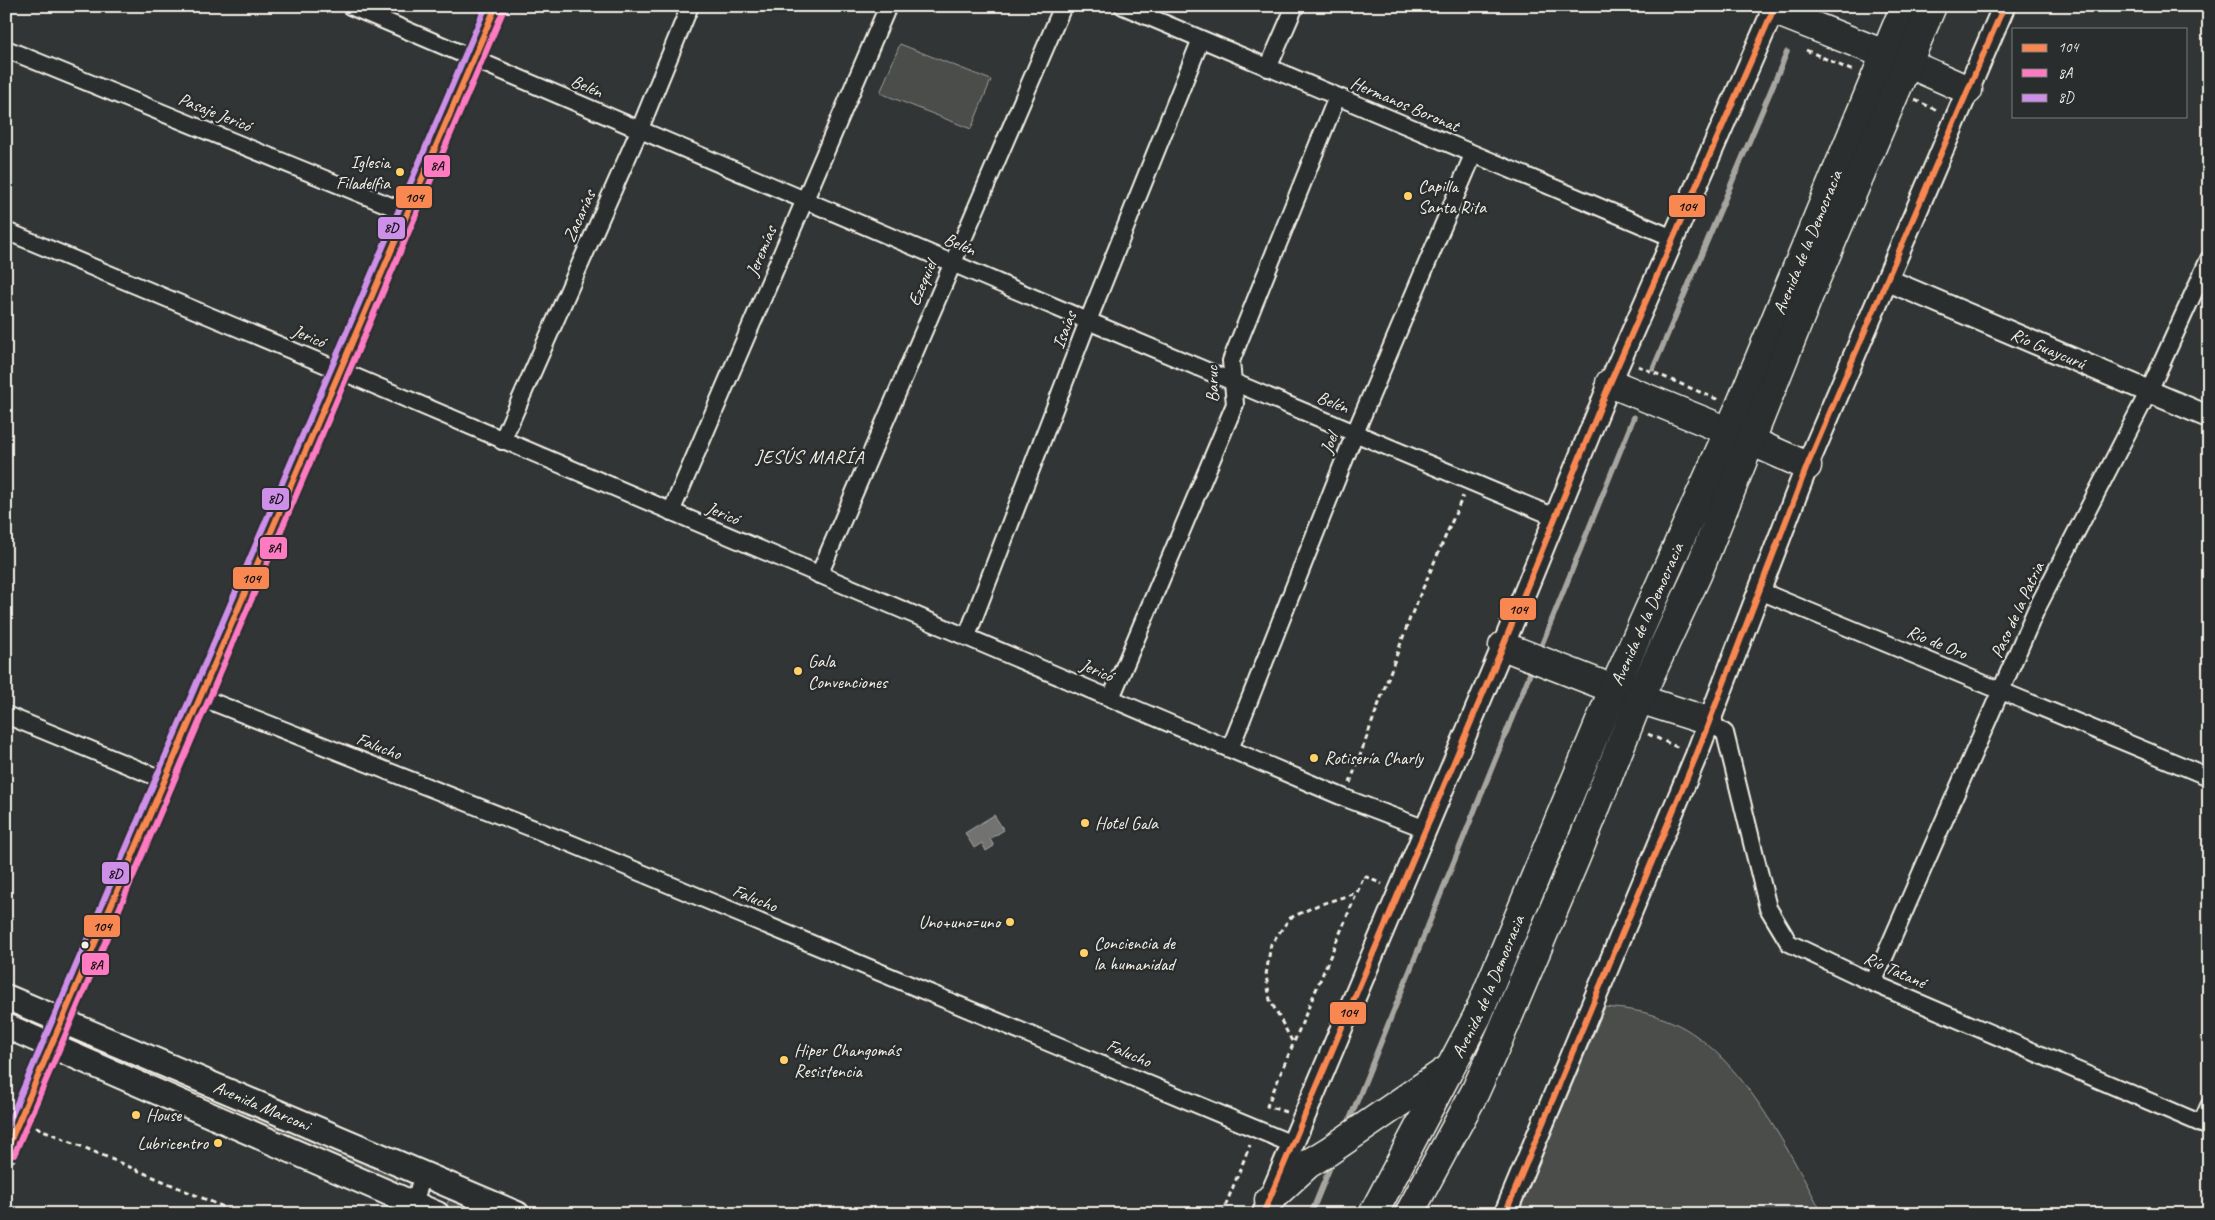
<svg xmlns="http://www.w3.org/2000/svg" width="2215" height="1220" font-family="Caveat,sans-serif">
  <rect width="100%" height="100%" fill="#323535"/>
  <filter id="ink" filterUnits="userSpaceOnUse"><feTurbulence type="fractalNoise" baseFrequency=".02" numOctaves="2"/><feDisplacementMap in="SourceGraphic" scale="10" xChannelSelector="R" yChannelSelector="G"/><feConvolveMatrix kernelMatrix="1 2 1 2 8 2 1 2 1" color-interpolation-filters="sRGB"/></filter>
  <g filter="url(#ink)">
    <path fill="#4b4d4c" stroke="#a09f9a" d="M900 44 991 80 971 129 880 93Z
      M1605 1007C1626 1009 1645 1011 1665 1019 1738 1046 1787 1149 1823 1214H1518Z
      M82 1041 399 1174 395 1184 78 1052Z
      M451 1195 496 1214H465L446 1206Z"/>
    <path fill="#727370" stroke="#a6a5a0" d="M994 815 1004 830 990 839 994 846 986 851 982 843 974 848 965 833Z"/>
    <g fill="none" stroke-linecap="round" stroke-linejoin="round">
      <path stroke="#a6a5a0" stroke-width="5.5" d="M1653 369 1787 52
        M1540 649 1634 417
        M1347 1126 1531 671
        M1311 1214 1333 1160"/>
      <defs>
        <path id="minor" d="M350 6 1088 321 1555 517
          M1123 6 1673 238
          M6 49 408 213
          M1268 68 1295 6
          M6 231 341 371 1345 798 1426 829
          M502 441 639 131 690 6
          M671 512 888 6
          M819 575 1063 6
          M1760 591 2209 777
          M967 636 1088 321 1201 39
          M200 697 572 844 1292 1144
          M1111 698 1235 404 1231 361 1337 97
          M6 715 164 780
          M1708 721 1725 733 1768 908 1789 943 1873 983 2209 1127
          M1230 749 1355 433 1473 155
          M1873 983 2036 610 2149 391 2209 259
          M2201 1124 2209 1106
          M411 1214 423 1174"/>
        <g id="tertiary">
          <path id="s1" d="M1887 280 2209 417"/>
          <path d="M6 1152 496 6"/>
          <path d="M1263 1214 1503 646 1610 383 1775 6"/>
          <path d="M1505 1214 1696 756 1807 466 2004 6"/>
        </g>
        <g id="secondary">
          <path id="s2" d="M6 997 517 1214"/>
          <path d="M6 1026 437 1214"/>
        </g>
        <g id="trunk">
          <path d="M1773 10 1907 63 1968 90"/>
          <path d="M1610 383 1728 431 1807 466"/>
          <path d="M1503 646 1639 699 1708 721"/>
          <path d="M1269 1200 1308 1164 1329 1151 1447 1070"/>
          <path id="s3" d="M1373 1214 1477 1017 1614 688 1739 408 1905 6"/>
          <path d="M1409 1214 1475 1092 1501 1034 1576 857 1639 699 1697 575 1809 295 1932 6"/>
        </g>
      </defs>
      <use href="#minor" stroke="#f4f1e8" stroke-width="20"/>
      <use href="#tertiary" stroke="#f4f1e8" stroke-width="25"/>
      <use href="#secondary" stroke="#f4f1e8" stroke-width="28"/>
      <use href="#trunk" stroke="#f4f1e8" stroke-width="31"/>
      <path stroke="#f4f1e8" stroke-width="3" stroke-dasharray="5 4" stroke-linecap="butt" d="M1806 50 1855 72
        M1915 100 1939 111
        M1638 366 1719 400
        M1648 734 1679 748
        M1350 783 1410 618 1463 496
        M1292 1041 1270 1000 1266 975 1271 944 1290 918 1318 905 1356 893
        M1286 1112 1267 1106 1364 876 1382 884
        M36 1127 240 1214
        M1222 1214 1250 1145"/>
      <use href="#minor" stroke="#2a2d2e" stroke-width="16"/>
      <use href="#tertiary" stroke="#2a2d2e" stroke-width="21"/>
      <use href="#secondary" stroke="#2a2d2e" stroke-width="24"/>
      <use href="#trunk" stroke="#2a2d2e" stroke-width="28"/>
      <defs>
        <path id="bus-1" d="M6 1151 496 6
          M1263 1214 1503 646 1610 383 1775 6
          M1505 1214 1696 756 1807 466 2004 6"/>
        <path id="bus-2" d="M14 1155 504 9"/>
        <path id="bus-3" d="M6 1129 486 6"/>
      </defs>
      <use href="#bus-1" stroke="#2a2d2e" stroke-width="10"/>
      <use href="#bus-2" stroke="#2a2d2e" stroke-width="10"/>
      <use href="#bus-3" stroke="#2a2d2e" stroke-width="10"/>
      <use href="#bus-1" stroke="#f88751" stroke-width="6"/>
      <use href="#bus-2" stroke="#fe7ac1" stroke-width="6"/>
      <use href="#bus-3" stroke="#ce8fe9" stroke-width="6"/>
    </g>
  </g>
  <g fill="#ffd166" stroke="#2a2d2e" stroke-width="2">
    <circle cx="400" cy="172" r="5"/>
    <circle cx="1408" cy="196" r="5"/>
    <circle cx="798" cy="671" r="5"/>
    <circle cx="1314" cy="758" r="5"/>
    <circle cx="1085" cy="823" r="5"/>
    <circle cx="1010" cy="922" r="5"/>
    <circle cx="1084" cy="953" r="5"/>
    <circle cx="784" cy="1060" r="5"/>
    <circle cx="136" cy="1115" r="5"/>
    <circle cx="218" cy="1143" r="5"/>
  </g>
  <circle fill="#f4f1e8" stroke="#2a2d2e" stroke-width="2" cx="85" cy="945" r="4.5"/>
  <g text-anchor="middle" stroke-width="5" stroke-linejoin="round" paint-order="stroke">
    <g font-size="18" fill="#f4f1e8" stroke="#2a2d2e">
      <text transform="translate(587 86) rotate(23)" y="6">Belén</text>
      <text transform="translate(1405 104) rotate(23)" y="6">Hermanos Boronat</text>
      <text transform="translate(215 112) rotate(22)" y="6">Pasaje Jericó</text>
      <text transform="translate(579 216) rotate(-66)" y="6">Zacarías</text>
      <text dy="6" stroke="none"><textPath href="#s3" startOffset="1065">Avenida de la Democracia</textPath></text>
      <text transform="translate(960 244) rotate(23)" y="6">Belén</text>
      <text transform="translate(761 251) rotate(-67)" y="6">Jeremías</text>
      <text transform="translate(922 283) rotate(-67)" y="6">Ezequiel</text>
      <text transform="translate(1064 330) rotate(-69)" y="6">Isaías</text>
      <text transform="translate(309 336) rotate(23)" y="6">Jericó</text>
      <text dy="6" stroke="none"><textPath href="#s1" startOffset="175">Río Guaycurú</textPath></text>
      <text transform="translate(1212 384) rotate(-91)" y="6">Baruc</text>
      <text transform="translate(1333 402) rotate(22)" y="6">Belén</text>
      <text transform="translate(1329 443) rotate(-69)" y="6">Joel</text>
      <text transform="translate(723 513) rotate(23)" y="6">Jericó</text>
      <text transform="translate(2017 610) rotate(-65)" y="6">Paso de la Patria</text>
      <text dy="6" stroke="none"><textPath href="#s3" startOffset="660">Avenida de la Democracia</textPath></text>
      <text transform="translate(1937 642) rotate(22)" y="6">Río de Oro</text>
      <text transform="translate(1097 670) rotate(23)" y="6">Jericó</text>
      <text transform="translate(379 746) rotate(21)" y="6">Falucho</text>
      <text transform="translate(755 898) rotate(22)" y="6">Falucho</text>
      <text transform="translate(1895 970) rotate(24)" y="6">Río Tatané</text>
      <text dy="6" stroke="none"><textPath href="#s3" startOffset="255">Avenida de la Democracia</textPath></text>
      <text transform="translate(1129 1053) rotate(23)" y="6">Falucho</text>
      <text dy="6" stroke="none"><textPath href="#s2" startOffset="278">Avenida Marconi</textPath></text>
    </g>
    <g font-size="18" fill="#f4f1e8" stroke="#2a2d2e" text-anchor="start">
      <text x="390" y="168" text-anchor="end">Iglesia<tspan x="390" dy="21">Filadelfia</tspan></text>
      <text x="1418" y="192">Capilla<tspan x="1418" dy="21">Santa Rita</tspan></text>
      <text x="808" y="667">Gala<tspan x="808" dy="21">Convenciones</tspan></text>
      <text x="1324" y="764">Rotisería Charly</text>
      <text x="1095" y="829">Hotel Gala</text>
      <text x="1000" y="928" text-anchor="end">Uno+uno=uno</text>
      <text x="1094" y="949">Conciencia de<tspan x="1094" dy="21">la humanidad</tspan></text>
      <text x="794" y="1056">Hiper Changomás<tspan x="794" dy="21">Resistencia</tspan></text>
      <text x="146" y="1121">House</text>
      <text x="208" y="1149" text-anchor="end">Lubricentro</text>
    </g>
    <g font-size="19" letter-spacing="1" fill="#f4f1e8" stroke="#2a2d2e">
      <text x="810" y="463">JESÚS MARÍA</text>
    </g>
  </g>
  <g stroke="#2a2d2e" stroke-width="2">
    <rect x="423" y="154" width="28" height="24" rx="5" fill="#fe7ac1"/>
    <rect x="395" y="185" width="38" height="24" rx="5" fill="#f88751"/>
    <rect x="1668" y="194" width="38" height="24" rx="5" fill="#f88751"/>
    <rect x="377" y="216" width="29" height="24" rx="5" fill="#ce8fe9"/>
    <rect x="261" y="487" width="29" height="24" rx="5" fill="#ce8fe9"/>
    <rect x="259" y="536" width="29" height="24" rx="5" fill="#fe7ac1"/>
    <rect x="232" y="566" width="38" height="24" rx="5" fill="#f88751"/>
    <rect x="1499" y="597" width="38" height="24" rx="5" fill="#f88751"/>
    <rect x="101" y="861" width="29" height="24" rx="5" fill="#ce8fe9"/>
    <rect x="83" y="914" width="38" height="24" rx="5" fill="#f88751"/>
    <rect x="81" y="952" width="29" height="24" rx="5" fill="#fe7ac1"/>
    <rect x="1329" y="1001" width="38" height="24" rx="5" fill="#f88751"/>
  </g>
  <g font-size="14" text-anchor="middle" font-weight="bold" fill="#111">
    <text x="437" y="170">8A</text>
    <text x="414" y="202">104</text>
    <text x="1687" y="211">104</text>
    <text x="391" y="232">8D</text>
    <text x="275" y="503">8D</text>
    <text x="274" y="552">8A</text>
    <text x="251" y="583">104</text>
    <text x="1518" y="614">104</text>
    <text x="115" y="878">8D</text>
    <text x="102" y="931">104</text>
    <text x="96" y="969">8A</text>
    <text x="1348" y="1017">104</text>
  </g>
  <rect width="2215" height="1220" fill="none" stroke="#2a2d2e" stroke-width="25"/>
  <rect x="12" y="12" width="2190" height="1195" fill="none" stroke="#f4f1e8" stroke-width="2" filter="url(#ink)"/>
  <rect x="2012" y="28" width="175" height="90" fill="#2a2d2e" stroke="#7b7b78"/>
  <rect x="2022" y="44" width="25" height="8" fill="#f88751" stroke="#7b7b78"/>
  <text x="2058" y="52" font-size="15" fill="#f4f1e8">104</text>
  <rect x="2022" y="69" width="25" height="8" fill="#fe7ac1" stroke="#7b7b78"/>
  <text x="2058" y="78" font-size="15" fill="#f4f1e8">8A</text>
  <rect x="2022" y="94" width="25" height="8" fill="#ce8fe9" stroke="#7b7b78"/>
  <text x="2058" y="102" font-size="15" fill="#f4f1e8">8D</text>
</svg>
